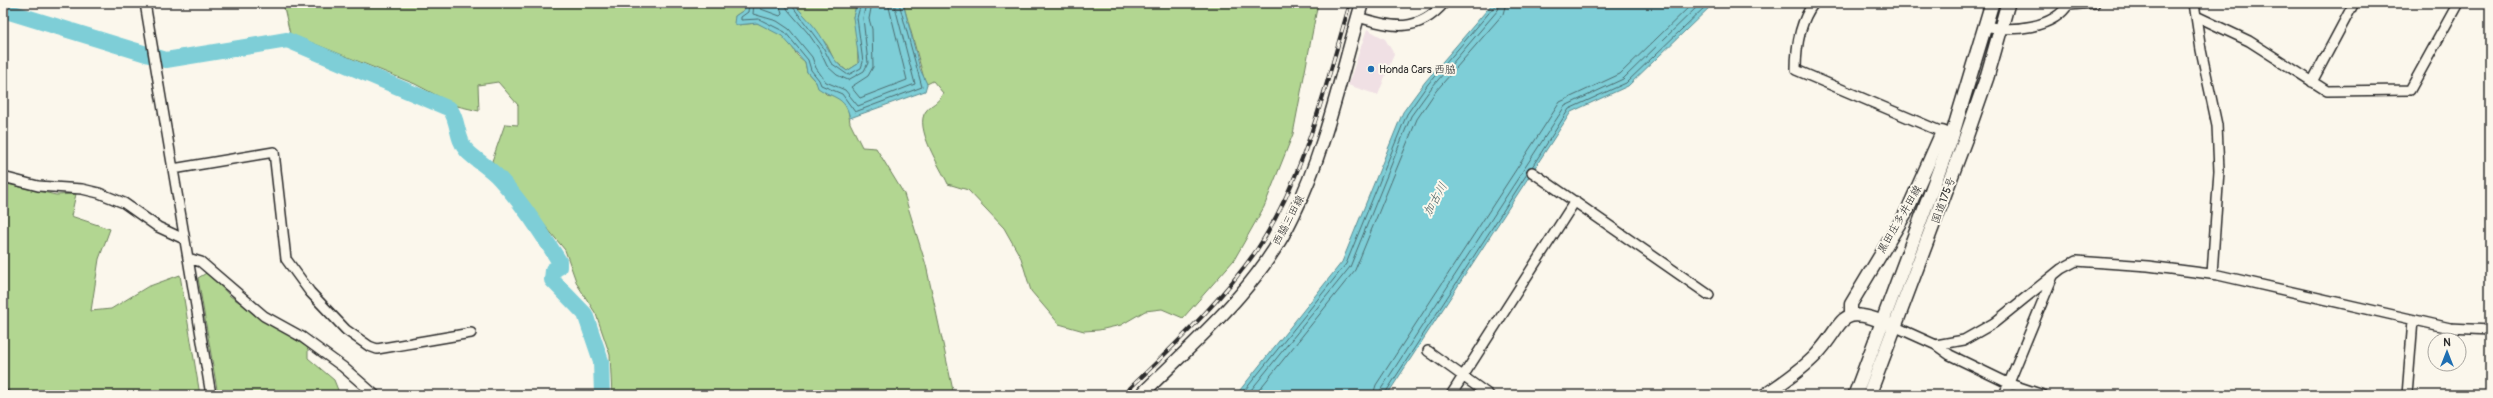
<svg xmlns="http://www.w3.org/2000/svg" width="2493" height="398" font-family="Pangolin,'Klee One',sans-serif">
  <rect width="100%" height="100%" fill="#fbf7ec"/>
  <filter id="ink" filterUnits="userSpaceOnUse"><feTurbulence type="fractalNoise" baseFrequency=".025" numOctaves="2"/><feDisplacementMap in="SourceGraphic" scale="8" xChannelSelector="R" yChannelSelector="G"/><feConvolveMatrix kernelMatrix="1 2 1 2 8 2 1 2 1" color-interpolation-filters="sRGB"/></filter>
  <g filter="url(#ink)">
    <path fill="#f0e0e4" d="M1367 29 1385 39 1394 54 1378 95 1348 85Z"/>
    <path fill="#b2d691" stroke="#6e805e" d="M283 3H745L744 10 735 16 737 25 757 23 773 29 788 40 797 55 805 62 807 72 826 94 840 97 848 109 850 123 862 147 876 148 904 194 926 265 954 395H612L610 355 596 314 577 284 565 250 492 161 505 124 518 125V105L498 82 478 85 479 111 457 106 415 84 290 34Z
      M793 3H857L853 17 857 30 858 64 847 71 834 60 827 45Z
      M903 3H1318L1293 134 1264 207 1234 260 1183 318 1162 309 1145 311 1121 325 1099 330 1084 331 1059 324 1031 291 1021 258 1004 228 968 190 948 184C941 168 913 127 926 111 932 103 937 105 943 93L933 81 927 84 925 82Z
      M3 183 56 195 76 194 71 216 110 229 99 259 91 311 111 309 147 287 180 275 200 395H3Z
      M208 272 230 296 308 348V358L334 380 340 395H218L198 278Z"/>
    <path fill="#7eced7" stroke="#5d8d92" d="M745 3H793C801 12 809 20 816 29 827 43 831 62 847 71L858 64 859 61 853 17 857 3H903L920 69 927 84 925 91 850 118C845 96 834 99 818 88L816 82 807 72 805 62 782 36 757 23 737 25 734 23 735 16 744 10Z
      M1493 3H1714L1628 86 1571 112 1387 395H1236L1342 262 1403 112 1425 82Z"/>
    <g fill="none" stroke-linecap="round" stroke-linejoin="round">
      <path stroke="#4c6c70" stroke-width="1" d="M749 3 748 12 741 17V20L759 19 785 32 808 60 811 70 819 80 821 85 842 94 855 112 922 87 899 3
        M754 3 753 14 777 21 789 29 812 57 816 68 826 82 845 90 858 106 915 84 894 3
        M760 3 761 9 780 16 782 14 779 3
        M785 3 788 10 808 33 819 49 827 66 837 75 848 80 864 71 868 63 863 18 866 3
        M790 3 823 47 831 63 848 75 861 68 863 62 857 18 861 3
        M872 3 869 19 872 29 873 67 868 76 851 87 860 98 907 80 888 3
        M1532 167 1569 109 1626 83 1709 3
        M1241 395 1346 264 1407 114 1428 84 1494 7 1495 3
        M1247 395 1350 267 1411 116 1432 87 1498 10 1500 3
        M1255 395 1355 270 1417 119 1436 91 1503 14 1506 3
        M1373 395 1376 385 1560 102 1620 74 1693 3
        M1379 395 1381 389 1565 106 1623 79 1701 3
        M1384 395 1527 174"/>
      <path stroke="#7eced7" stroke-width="16" d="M3 10 166 60 287 40 450 109C459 121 456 139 467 151 477 161 490 168 500 179 523 204 541 232 559 261V267L553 270 552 280 585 314 601 361 602 395"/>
      <defs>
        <path id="minor" d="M145 3 211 395
          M1814 3C1800 21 1796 48 1796 70L1942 132
          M2194 3 2201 50 2217 125 2219 171 2212 274
          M2069 5 2095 3
          M2196 16 2249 41 2327 91 2410 90 2458 3
          M1358 17C1393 28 1418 33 1444 3
          M1985 26C2011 32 2054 29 2069 3
          M2312 82 2354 3
          M173 169 274 152 286 259 310 292 346 330 369 346 377 349 471 333
          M1532 172 1709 295
          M3 177 38 186 82 189 99 193 124 203 158 227 184 239
          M188 258 201 262 264 316 302 337 343 367 375 395
          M1896 327 1936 345 1950 355 2010 384 2043 395
          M1936 345 1964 340 1994 323 2061 269 2076 261 2148 266 2218 275 2450 328 2490 330
          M1428 351 1489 395
          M3 394 5 395
          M1451 395 1575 201
          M2004 395 2053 276
          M2407 395 2413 320"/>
        <path id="major" d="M1851 316V304L1907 211 1942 132 1952 136
          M1141 395C1196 340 1259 288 1293 216 1326 149 1341 74 1362 3
          M1765 395C1782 383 1802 370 1816 355 1847 322 1836 302 1891 325"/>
        <path id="highway" d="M1855 395 1952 136 1992 3
          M1869 395 1965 140 1987 77 2008 3"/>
      </defs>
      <use href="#minor" stroke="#2b2b2b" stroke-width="12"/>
      <use href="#major" stroke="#2b2b2b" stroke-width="15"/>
      <use href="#highway" stroke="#2b2b2b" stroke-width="16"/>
      <use href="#minor" stroke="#fbf7ec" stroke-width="9"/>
      <use href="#major" stroke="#fbf7ec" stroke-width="12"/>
      <use href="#highway" stroke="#fbf7ec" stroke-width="13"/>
      <defs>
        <path id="rail" d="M1123 395C1169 350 1219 304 1256 251 1305 177 1325 87 1350 3"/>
      </defs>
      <use href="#rail" stroke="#2b2b2b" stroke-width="4"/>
      <use href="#rail" stroke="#fbf7ec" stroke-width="2.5" stroke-dasharray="8" stroke-linecap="butt"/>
    </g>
  </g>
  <circle fill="#1f6fb2" stroke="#fbf7ec" stroke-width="1.5" cx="1371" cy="69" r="4"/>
  <g text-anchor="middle" stroke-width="4" stroke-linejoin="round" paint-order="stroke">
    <g font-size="11" fill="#2b2b2b" stroke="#fbf7ec" text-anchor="start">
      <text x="1379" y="73">Honda Cars 西脇</text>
    </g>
    <g font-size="11" fill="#2b2b2b" stroke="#fbf7ec">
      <text transform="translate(1943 200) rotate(-70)" y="4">国道175号</text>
      <text transform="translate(1899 219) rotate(-60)" y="4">黒田庄多井田線</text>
      <text transform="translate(1288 220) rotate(-62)" y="4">西脇三田線</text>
    </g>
    <g font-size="12" font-style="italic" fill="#445c5f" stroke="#fbf7ec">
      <text transform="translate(1435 199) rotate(-61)" y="4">加古川</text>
    </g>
  </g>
  <rect width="2493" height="398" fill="none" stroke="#fbf7ec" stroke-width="16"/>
  <rect x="8" y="8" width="2477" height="382" fill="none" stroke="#2b2b2b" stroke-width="1.5" filter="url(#ink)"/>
  <g transform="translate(2447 352)"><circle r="19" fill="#fbf7ec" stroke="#a8a59f"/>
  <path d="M0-3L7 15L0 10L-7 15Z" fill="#1f6fb2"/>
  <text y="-6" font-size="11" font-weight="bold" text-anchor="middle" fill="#2b2b2b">N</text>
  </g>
</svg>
